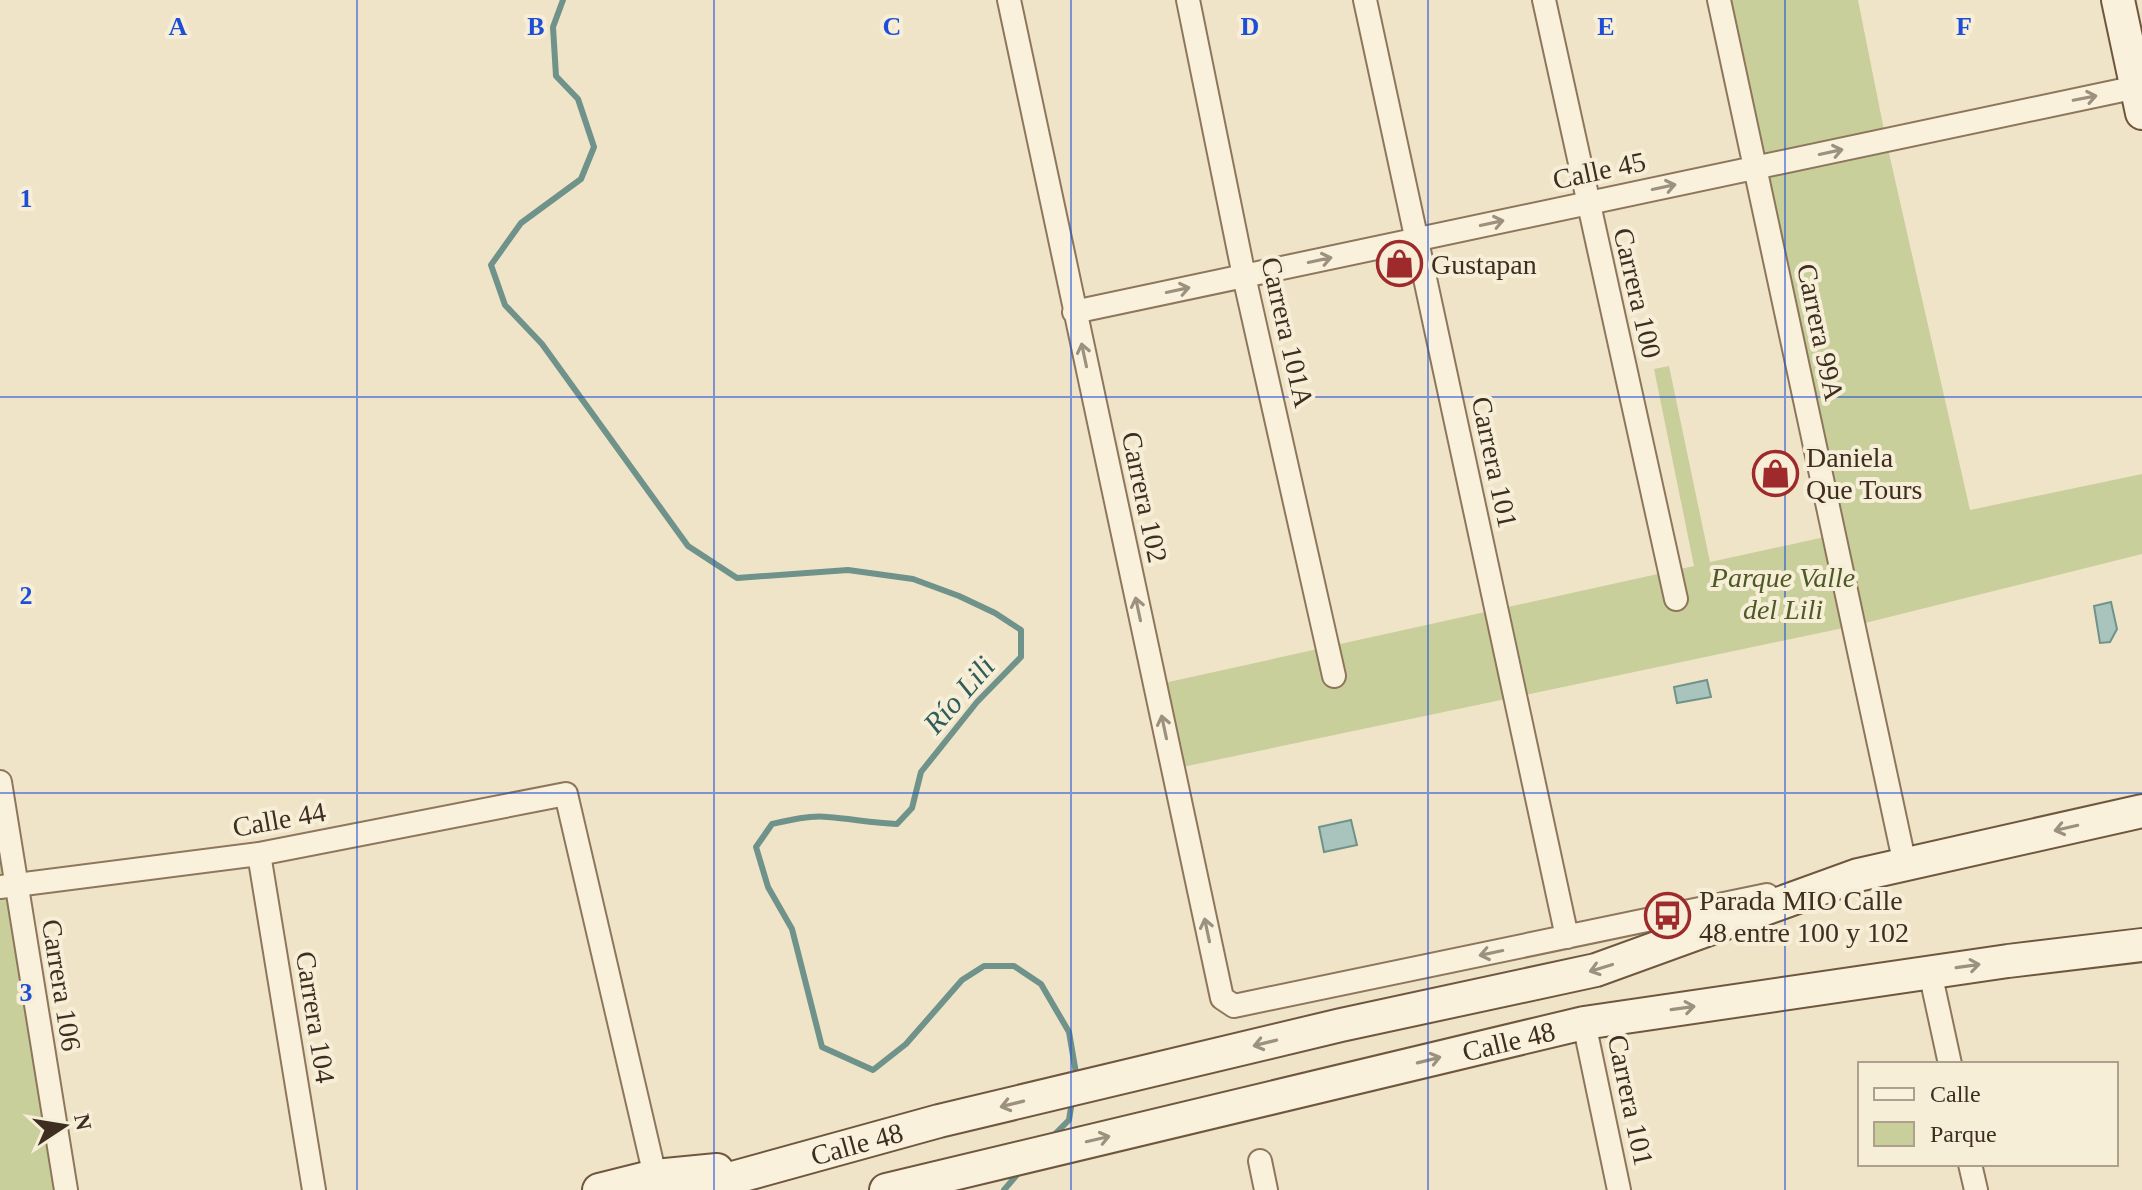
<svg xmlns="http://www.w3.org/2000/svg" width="2142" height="1190" font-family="'Times New Roman',serif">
  <rect width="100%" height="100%" fill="#f0e4c8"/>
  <path fill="#c9cf9b" d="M1719 0H1858L1886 140 1970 510 2142 474V554L1853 626 1173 769 1155 685 1694 566 1654 369 1669 366 1710 562 1834 535Z
    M0 782 66 1190H0Z"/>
  <path fill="#a9c4bc" stroke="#6f938a" stroke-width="2" d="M2111 602 2117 629 2110 642 2100 643 2094 606Z
    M1707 680 1711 697 1677 703 1674 687Z
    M1351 820 1357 845 1324 852 1319 827Z"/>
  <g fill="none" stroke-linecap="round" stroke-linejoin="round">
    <path stroke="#6f938a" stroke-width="6" d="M563 0 553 27 556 76 578 99 594 147 581 179 521 223 491 265 505 305 542 344 688 546 737 578 848 570 913 579 959 596 995 613 1021 630V657L977 702 921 772 912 808 897 824C874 823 852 819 828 817 810 815 789 820 772 824L756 847 768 887 792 929 822 1047 873 1070 906 1044 962 980 984 966H1014L1041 984 1069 1032 1077 1079
      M1050 1139 1069 1120 1072 1101
      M1004 1190 1021 1170"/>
    <defs>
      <path id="street" d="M1009 0 1222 998 1234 1006 1767 895
        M1188 0 1244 276 1334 676
        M1365 0 1567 937
        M1544 0 1676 599
        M1719 0 1905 865
        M1074 312 2137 87
        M0 782 66 1190
        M259 854 314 1190
        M0 887 259 854 566 794 655 1176
        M1930 972 1950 1064
        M1584 1023 1619 1190
        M1260 1161 1266 1190
        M1970 1164 1976 1190"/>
      <g id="secondary">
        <path d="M2118 0 2142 113"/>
        <path d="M599 1190 655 1176 717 1170"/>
        <path id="s1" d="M689 1190 939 1121 1341 1025 1596 970 1858 875 2142 811"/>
        <path id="s2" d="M886 1190 1584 1023 2008 961 2142 945"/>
      </g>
    </defs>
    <use href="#street" stroke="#8d765c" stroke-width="26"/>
    <use href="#secondary" stroke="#6f573f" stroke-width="36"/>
    <use href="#street" stroke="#faf1dc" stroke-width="22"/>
    <use href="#secondary" stroke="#faf1dc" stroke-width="32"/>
  </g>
  <defs><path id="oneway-shaft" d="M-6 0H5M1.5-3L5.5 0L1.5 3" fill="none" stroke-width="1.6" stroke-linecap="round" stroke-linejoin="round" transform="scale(2)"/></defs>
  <g stroke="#9c907e">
    <use href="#oneway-shaft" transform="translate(2085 98) rotate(-11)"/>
    <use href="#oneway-shaft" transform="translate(1831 152) rotate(-12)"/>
    <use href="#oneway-shaft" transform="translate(1664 187) rotate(-12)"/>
    <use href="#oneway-shaft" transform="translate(1492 223) rotate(-12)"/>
    <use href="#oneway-shaft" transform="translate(1320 260) rotate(-12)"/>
    <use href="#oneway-shaft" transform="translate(1178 290) rotate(-12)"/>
    <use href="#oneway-shaft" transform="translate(1084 355) rotate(-102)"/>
    <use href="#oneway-shaft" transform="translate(1138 609) rotate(-102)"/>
    <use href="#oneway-shaft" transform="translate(1164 727) rotate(-102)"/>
    <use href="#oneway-shaft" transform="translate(2066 828) rotate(167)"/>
    <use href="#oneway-shaft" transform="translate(1207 930) rotate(-102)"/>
    <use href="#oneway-shaft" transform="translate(1491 953) rotate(168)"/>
    <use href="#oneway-shaft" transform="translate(1968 966) rotate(-8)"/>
    <use href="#oneway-shaft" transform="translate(1601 968) rotate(163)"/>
    <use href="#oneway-shaft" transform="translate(1683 1008) rotate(-8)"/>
    <use href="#oneway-shaft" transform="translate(1265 1043) rotate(166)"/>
    <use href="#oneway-shaft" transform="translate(1429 1060) rotate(-14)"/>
    <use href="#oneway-shaft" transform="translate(1012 1104) rotate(166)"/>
    <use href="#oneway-shaft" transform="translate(1098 1139) rotate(-13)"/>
  </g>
  <path fill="none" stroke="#1d4ed8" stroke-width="2" stroke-opacity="0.55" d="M357 0V1190M714 0V1190M1071 0V1190M1428 0V1190M1785 0V1190M0 397H2142M0 793H2142"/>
  <defs>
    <symbol id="shop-ring" viewBox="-11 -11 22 22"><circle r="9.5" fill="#f7eed8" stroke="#9e2a2b" stroke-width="1.5"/><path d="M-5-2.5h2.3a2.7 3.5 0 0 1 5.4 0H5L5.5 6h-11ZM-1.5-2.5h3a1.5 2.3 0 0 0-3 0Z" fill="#9e2a2b"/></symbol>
    <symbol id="bus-ring" viewBox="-11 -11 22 22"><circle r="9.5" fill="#f7eed8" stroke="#9e2a2b" stroke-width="1.5"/><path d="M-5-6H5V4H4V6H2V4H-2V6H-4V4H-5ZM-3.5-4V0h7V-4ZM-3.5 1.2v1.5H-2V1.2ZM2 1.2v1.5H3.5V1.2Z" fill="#9e2a2b"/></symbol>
  </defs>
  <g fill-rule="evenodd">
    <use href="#shop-ring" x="1374" y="238" width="51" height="51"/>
    <use href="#shop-ring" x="1750" y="448" width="51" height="51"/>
    <use href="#bus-ring" x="1642" y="890" width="51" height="51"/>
  </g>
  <g text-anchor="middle" stroke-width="8" stroke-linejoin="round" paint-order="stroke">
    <g font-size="28" fill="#3d2e20" stroke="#f7eed8">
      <text transform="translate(1599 170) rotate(-12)" y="10">Calle 45</text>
      <text transform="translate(1638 293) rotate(77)" y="10">Carrera 100</text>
      <text transform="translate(1288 332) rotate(77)" y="10">Carrera 101A</text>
      <text transform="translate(1821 332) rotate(78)" y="10">Carrera 99A</text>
      <text transform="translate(1495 462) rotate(78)" y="10">Carrera 101</text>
      <text transform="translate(1145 497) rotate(78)" y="10">Carrera 102</text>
      <text transform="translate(279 819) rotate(-10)" y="10">Calle 44</text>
      <text transform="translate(62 985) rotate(81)" y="10">Carrera 106</text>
      <text transform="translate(316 1017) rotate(81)" y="10">Carrera 104</text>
      <text dy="10" stroke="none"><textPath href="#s2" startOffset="640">Calle 48</textPath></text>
      <text transform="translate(1631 1100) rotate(78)" y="10">Carrera 101</text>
      <text dy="10" stroke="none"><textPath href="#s1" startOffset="174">Calle 48</textPath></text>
    </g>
    <g font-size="28" fill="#3d2e20" stroke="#f7eed8" text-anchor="start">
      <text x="1431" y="274">Gustapan</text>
      <text x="1806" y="467">Daniela<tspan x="1806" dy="32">Que Tours</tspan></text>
      <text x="1699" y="910">Parada MIO Calle<tspan x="1699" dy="32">48 entre 100 y 102</tspan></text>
    </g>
    <g font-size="28" font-style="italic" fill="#4d5a26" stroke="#f7eed8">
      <text x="1783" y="587">Parque Valle<tspan x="1783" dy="32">del Lili</tspan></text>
    </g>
    <g font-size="30" font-style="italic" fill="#2f5d5a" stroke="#f7eed8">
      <text transform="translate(959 695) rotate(-49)" y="10">Río Lili</text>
    </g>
  </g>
  <g font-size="26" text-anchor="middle" font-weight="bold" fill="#1d4ed8" stroke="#f7eed8" stroke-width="8" stroke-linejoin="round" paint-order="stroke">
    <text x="178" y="35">A</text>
    <text x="536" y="35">B</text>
    <text x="892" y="35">C</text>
    <text x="1250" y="35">D</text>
    <text x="1606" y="35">E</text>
    <text x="1964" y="35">F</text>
    <text x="26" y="207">1</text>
    <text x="26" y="604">2</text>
    <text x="26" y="1001">3</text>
  </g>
  <rect x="1858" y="1062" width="260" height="104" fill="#f7eed8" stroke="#ada18e" stroke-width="2"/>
  <rect x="1874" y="1088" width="40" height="12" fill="#faf1dc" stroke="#ada18e" stroke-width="2"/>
  <text x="1930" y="1102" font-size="24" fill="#3d2e20">Calle</text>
  <rect x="1874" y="1122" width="40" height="24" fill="#c9cf9b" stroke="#ada18e" stroke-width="2"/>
  <text x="1930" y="1142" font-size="24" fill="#3d2e20">Parque</text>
  <g transform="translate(64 1126) rotate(78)" stroke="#f7eed8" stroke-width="6" paint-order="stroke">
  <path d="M0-6L14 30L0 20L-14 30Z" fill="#3d2e20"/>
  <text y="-12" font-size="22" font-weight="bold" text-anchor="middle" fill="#3d2e20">N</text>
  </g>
</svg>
